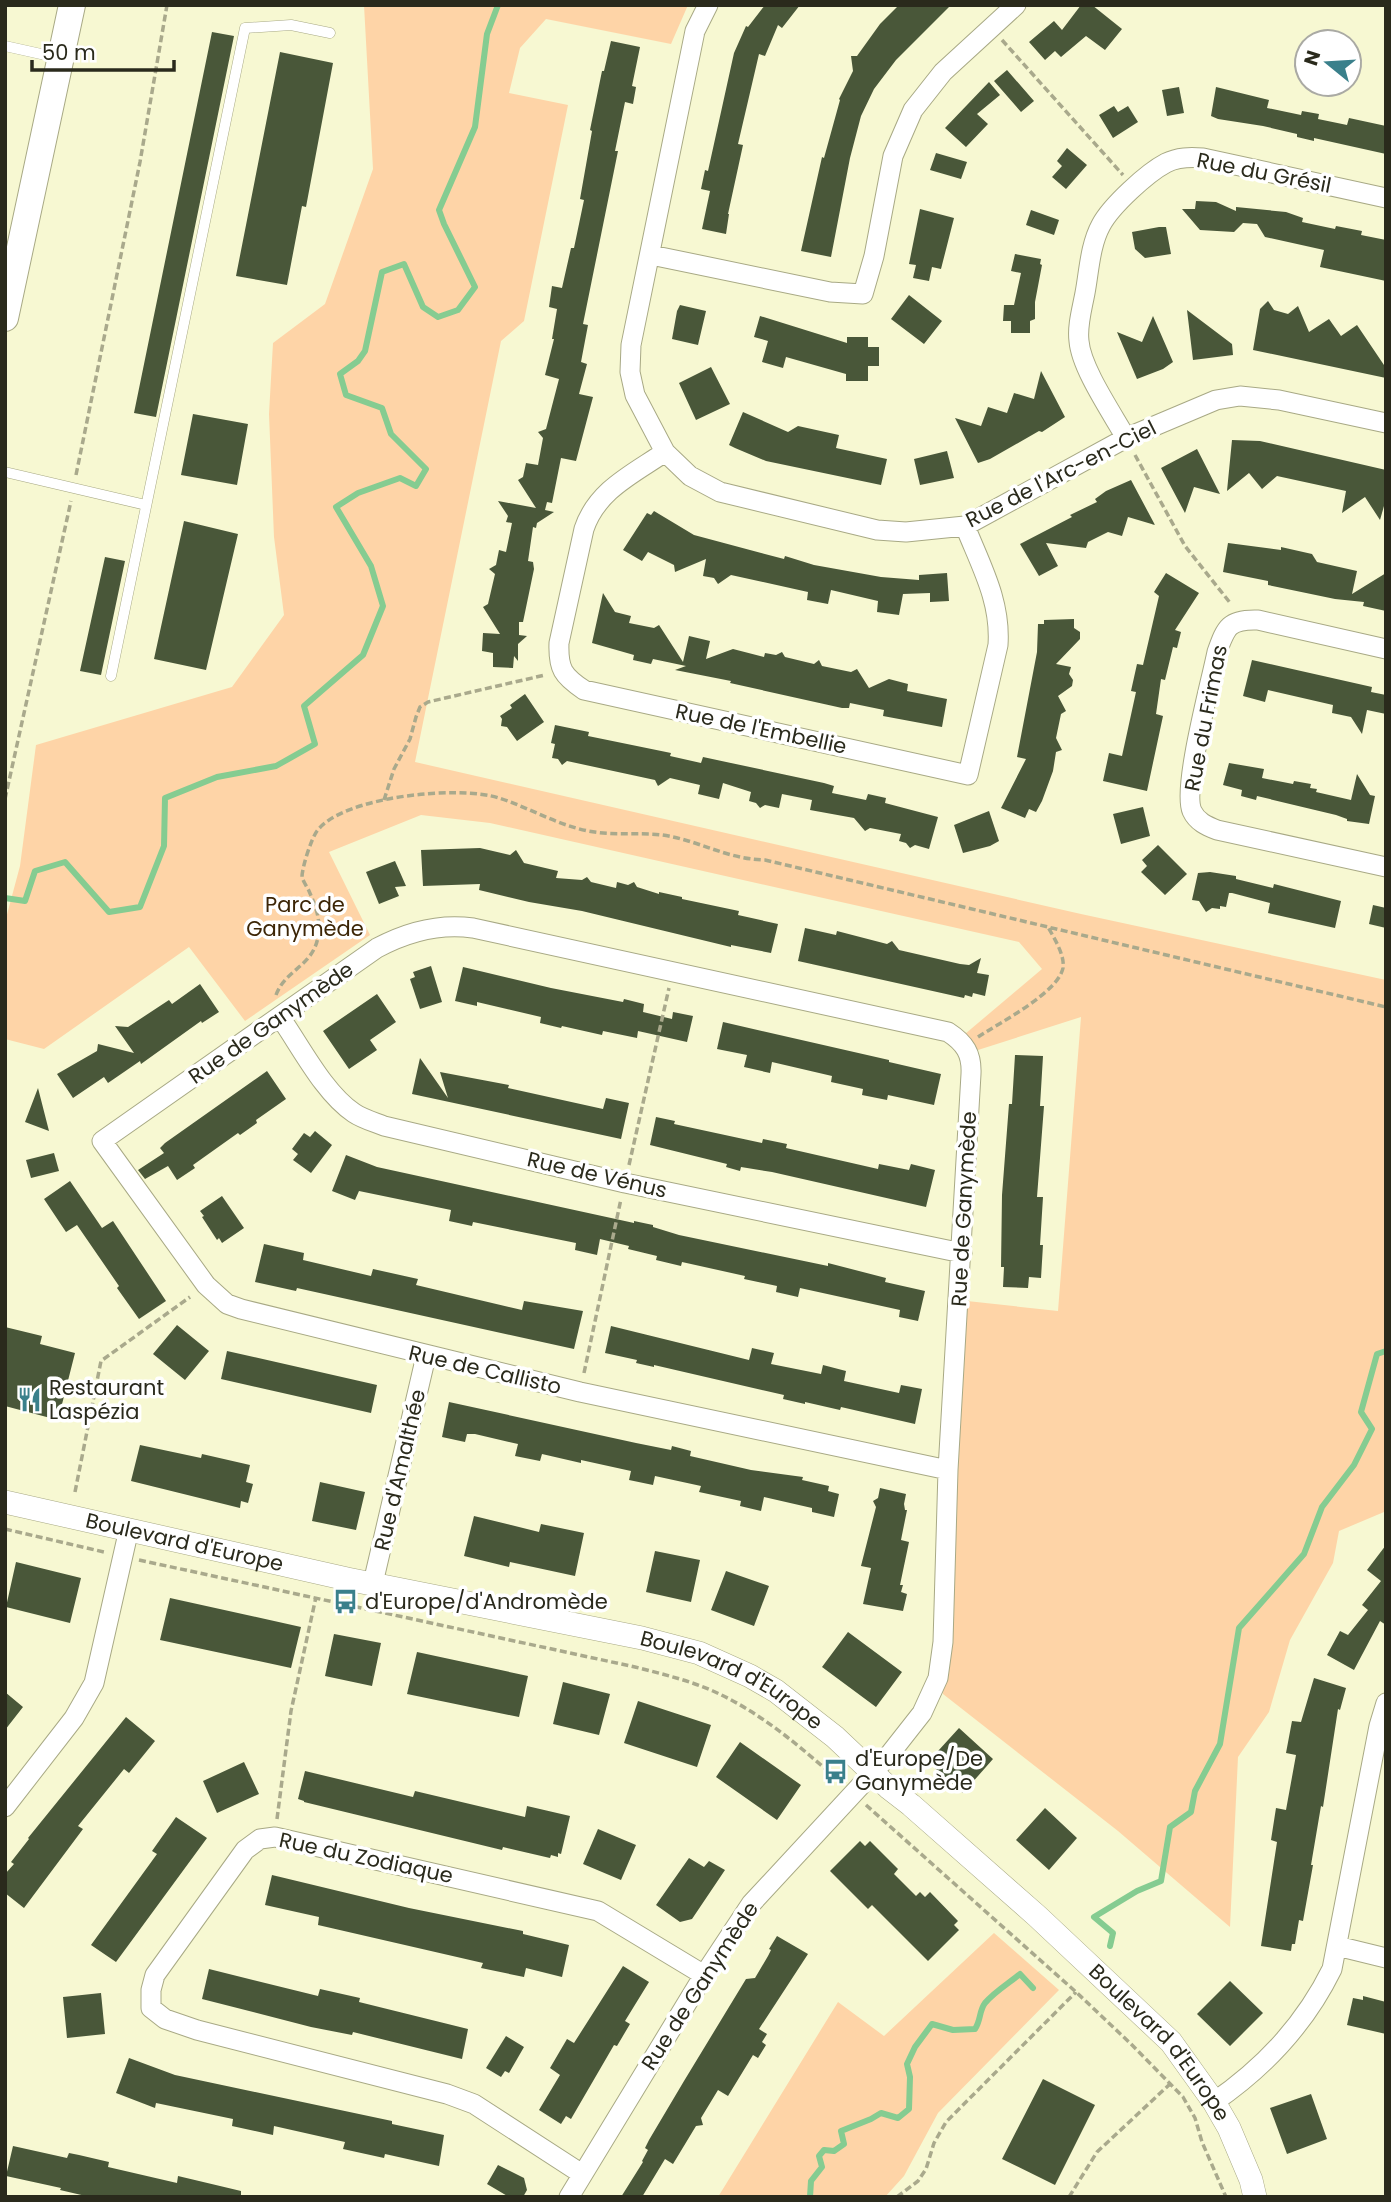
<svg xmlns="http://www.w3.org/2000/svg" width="1391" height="2202" font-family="Poppins,sans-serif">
  <rect width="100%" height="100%" fill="#f7f8d2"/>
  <path fill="#fed4a7" d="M364 5H688L671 44 546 19 520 48 509 93 568 105 524 321 501 341 415 762 1081 914 1386 980V1507L1384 1512 1339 1531 1333 1563 1290 1640 1269 1712 1238 1757 1230 1927 1118 1831 943 1694 967 1301 1058 1311 1081 1017 978 1050 965 1034 1042 969 1019 942 490 823 421 815 329 852 370 935 245 1021 189 947 44 1049 5 1039V922L20 866 36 745 232 687 284 615 274 537 269 414 273 343 325 304 373 169Z
    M994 1933 1059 1990 938 2113 904 2176 885 2197H718L838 2002 884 2036Z"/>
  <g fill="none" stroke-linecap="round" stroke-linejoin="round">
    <path stroke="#85cc91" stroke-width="6" d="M5 898 25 901 35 871 65 862 109 912 140 907 164 846 165 798 217 777 276 766 315 744 304 706 363 655 383 606 371 566 336 507 358 493 400 478 416 486 426 469 391 434 382 408 346 395 340 374 358 361 365 351 382 272 404 264 423 307 438 317 458 310 475 287 444 224 439 210 475 127 487 34 498 5
      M1110 1946 1113 1933 1094 1917 1137 1891 1161 1881 1170 1827 1191 1812 1195 1791 1220 1744 1239 1628 1304 1554 1322 1507 1354 1465 1372 1429 1361 1412 1377 1354 1386 1351
      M810 2197 811 2181 822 2167 819 2156 824 2150 834 2151 844 2144 841 2131 871 2119 881 2113 898 2118 909 2109 910 2077 907 2064 915 2047 932 2024 953 2030 975 2029C981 2020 979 2011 985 2003 994 1992 1009 1983 1020 1974L1033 1988"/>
  </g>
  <path fill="#495739" d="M765 5H800L782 28 778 25 765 56 759 54 738 144 743 145 728 214H729L726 234 702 229 710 191 701 189 705 170 708 171 734 53 746 26 748 27Z
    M899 5H951L896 60 874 89 861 116 850 158 831 257 801 251 822 157 824 158 840 100 839 99 853 71 851 56H857L880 24Z
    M1081 5H1092L1122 29 1105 50 1086 36 1061 57 1055 51 1045 60 1029 42 1054 21 1062 30Z
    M212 32 234 36 156 417 134 413Z
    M611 41 640 47 632 86 636 87 633 104 625 102 615 151H618L583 324 588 325 581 362 587 364 579 394 593 397 576 461 561 458 552 503 547 502 545 510 554 512 537 523 536 528 533 527 528 561 533 562 534 569 523 622H519V635L527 636 518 644V661L514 656 513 668 493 667V653L482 651 483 633 500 634 483 607 488 604 495 574 489 569 496 565 499 550 506 552 512 523 506 522 508 516 498 501 536 508 518 480 523 477 526 463 538 465 543 438 538 432 546 429 559 379 545 375 554 339H552L557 309 549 307 552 286 562 288 571 248H574L584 200 580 199 592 131 590 130 602 71H604Z
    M280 52 333 63 306 207 302 206 287 285 236 276Z
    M1007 70 1034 101 1021 112 994 81Z
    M989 82 1000 95 977 114 988 124 966 147 945 128Z
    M1179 87 1184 113 1167 116 1162 90Z
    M1216 87 1269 100 1267 108 1301 115 1302 111 1319 114 1318 119 1347 125 1349 118 1386 126V154L1314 138V141L1297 137V134L1263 126 1218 119 1211 116Z
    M1114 106 1118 112 1128 106 1138 122 1113 138 1099 115Z
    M1067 148 1087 165 1066 189 1052 177 1062 166 1057 161Z
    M936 153 967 162 961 179 930 170Z
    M1196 201 1216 202 1236 211V207L1286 212 1303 218 1302 222 1335 229 1336 226 1362 231 1361 235 1386 240V281L1320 267 1324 250 1265 237 1257 224 1243 223 1234 232 1200 230 1182 209H1195Z
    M920 209 954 218 941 269 932 267 929 281 913 278 916 265 909 264Z
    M1031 210 1059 220 1054 235 1026 225Z
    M1159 227H1166L1171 254 1145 258 1135 249 1132 232Z
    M1015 254 1041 259 1040 264 1042 265 1035 302V319L1030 321V333H1011V321H1003L1004 305H1014L1021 273 1011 271Z
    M909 295 942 321 924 344 891 319Z
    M1268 301 1274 310 1288 314 1298 306 1309 332 1329 319 1341 336 1357 325 1386 368V378L1253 350 1260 309Z
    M680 305 706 311 698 345 672 339 677 311Z
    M1187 310 1232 344 1233 355 1193 360Z
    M760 316 847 343V337H868V347H879V366H868V381H846V374L786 357 783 368 762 362 768 341 754 337Z
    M1153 316 1173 362 1163 369 1137 379 1117 332 1142 342Z
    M711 367 730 404 696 420 679 383Z
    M1041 371 1065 417 1042 432 1039 431 990 459 978 463 955 418 981 426 988 407 1007 413 1014 393 1034 399Z
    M743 412 788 432 798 426 839 435 836 448 887 459 881 485 766 461 735 448 729 445Z
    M193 414 248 424 237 485 181 475Z
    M1232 440 1260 441 1386 470V499L1380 520 1365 497 1342 513 1346 491 1277 476 1262 489 1249 473 1227 491Z
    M1197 449 1220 494 1194 487 1185 513 1161 468Z
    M947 451 954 478 920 485 914 459Z
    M1131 480 1155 525 1128 517 1122 536 1108 532 1088 542 1086 548 1046 543 1058 566 1039 576 1020 544 1072 517 1070 515 1097 502 1095 499 1106 491Z
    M654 511 694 535 784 559 785 556 814 565 881 577 919 580V575L947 573 949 601 930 602V593L903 594 899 615 877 612 878 601 831 590 828 604 807 600 808 592 731 575 718 584 714 578 703 576 706 559 675 572 674 565 648 552 642 561 623 550 647 513 651 515Z
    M184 521 238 534 206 670 154 659Z
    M1228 543 1281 550V547L1312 554 1317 562 1357 571 1352 594 1386 573V611L1363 606 1364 602 1335 599 1268 585V581L1223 572Z
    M105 557 125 561 101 675 80 671Z
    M1166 573 1199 593 1175 630 1181 632 1177 648 1173 647 1165 680 1161 679 1156 714 1163 716 1147 791 1103 781 1109 753 1122 756 1136 692 1131 691 1137 664 1143 665 1159 596 1154 592Z
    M603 593 615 612 631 616 629 623 654 628 659 625 683 662 689 636 710 641 706 659 733 649 764 657 765 653 776 655 782 652 785 657 814 664 819 660 822 666 851 672 857 669 869 688 889 679 908 684 907 691 947 699 942 727 883 716 884 710 850 703 849 708H842L730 683 731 681 675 670 686 666 653 659 651 664 633 660 634 655 592 643Z
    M1074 619V628L1080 632V639L1056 664 1071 667 1069 674 1073 680 1072 686 1058 696 1066 711 1061 714 1056 738 1062 750 1056 752 1053 771 1042 801 1036 812 1029 809 1025 818 1001 808 1026 759 1017 757 1037 652 1038 624H1044V620Z
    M1252 660 1372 687 1371 692 1386 695V714L1367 710 1362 734 1351 717 1332 713 1333 705 1268 690 1265 702 1243 696Z
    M525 694 544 722 517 741 507 727 501 726 502 719 500 716 512 708 510 705Z
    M555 725 589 732 588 736 671 753 670 756 701 763 703 757 824 783 834 786 832 793 866 800 868 794 886 798 885 803 938 817 929 849 915 845 910 848 906 843 899 841 901 834 870 828 865 831 854 818 810 810 812 800 782 794 779 808 765 805 760 808 756 803 749 801 751 792 723 783 719 799 698 794 700 785 670 778 658 786 655 780 567 761 562 765 558 759 552 758 555 744 551 743Z
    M1229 763 1264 769 1262 778 1293 784 1294 781 1311 784 1310 788 1317 789 1316 792 1351 800 1357 774 1370 795 1375 796 1369 824 1347 821V819L1336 815 1257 796 1256 800 1241 796 1242 790 1223 785Z
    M1143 807 1150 836 1121 844 1113 814Z
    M989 811 999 841 990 846 963 853 954 825Z
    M1158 845 1187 874 1165 895 1141 872 1147 866 1142 860Z
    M480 848 510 855 516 850 524 863 558 871 556 878 582 880 587 877 591 882 616 888 617 882 628 885 634 882 637 887 659 894V892L682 897V899L739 911 738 915 778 924 771 953 731 945V947L582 911 529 902 479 890 480 884 423 886 421 850Z
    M395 861 406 886 395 887 399 896 379 904 366 872Z
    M1210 872 1236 876V879L1273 888 1274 884 1341 901 1335 928 1268 913 1270 903 1232 893H1229L1226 907 1220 906V909L1212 908 1206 912 1199 901 1192 900 1198 873Z
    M1373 905 1386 908V928L1369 924Z
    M805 928 836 935 837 931 887 944 892 941 899 950 960 964 969 965 981 958 977 973 989 975 985 996 973 993 972 997 965 995 964 998 798 961Z
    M431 966 442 1002 420 1009 410 979 415 977 413 972Z
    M463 967 551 988 623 1002 624 999 644 1004 643 1012 672 1019 673 1012 693 1016 687 1042 638 1031 637 1038 603 1031 602 1035 562 1026 561 1028 540 1023 541 1017 477 1002V1006L455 1001Z
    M200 984 219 1012 202 1023 201 1021 141 1064 140 1061 108 1083 104 1077 73 1098 57 1074 97 1051 98 1044 134 1053 115 1026 128 1027 169 1000 172 1004Z
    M377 994 396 1022 370 1040 377 1050 349 1069 323 1031Z
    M723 1022 889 1060V1062L941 1074 934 1105 888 1095 887 1100 862 1095 863 1089 831 1082 832 1076 772 1062 770 1073 744 1067 747 1055 717 1049Z
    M1015 1055 1043 1056 1040 1106H1044L1037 1197H1043L1040 1245H1043L1041 1278 1029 1277 1028 1288 1003 1287 1004 1267H1001L1002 1195 1009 1104H1012Z
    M420 1058 448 1098 440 1072 509 1085 508 1088 603 1109 606 1098 629 1103 621 1139 412 1094Z
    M267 1071 286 1099 256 1120 257 1123 240 1135 238 1133 193 1165 195 1168 177 1180 168 1166 145 1179 138 1170 164 1153 160 1148 165 1143Z
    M38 1088 49 1131 25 1122Z
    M656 1117 675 1121 674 1124 762 1143 763 1139 787 1144 786 1148 878 1169 879 1164 909 1170 911 1164 935 1170 926 1207 772 1172 741 1167 740 1171 726 1167 727 1164 650 1145Z
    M315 1131 332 1145 311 1173 293 1160 298 1154 292 1149 304 1133 310 1137Z
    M54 1153 59 1171 31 1178 26 1160Z
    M346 1155 377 1167 634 1223V1221L653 1225V1227L679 1235 828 1266V1263L886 1278 885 1282 925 1291 918 1321 899 1317 900 1310 800 1288 798 1297 776 1292 777 1286 744 1279 745 1276 682 1262 681 1266 656 1260 657 1256 628 1249 629 1246 600 1239 597 1255 575 1250 576 1243 473 1222 472 1226 449 1221 451 1210 359 1191 355 1200 332 1191Z
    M70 1181 102 1228 113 1221 166 1301 139 1319 117 1288 119 1286 77 1225 66 1232 44 1199Z
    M222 1196 244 1228 222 1243 219 1238 217 1240 202 1217 204 1216 200 1211Z
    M264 1244 304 1253 303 1260 371 1276 373 1269 418 1279 416 1285 522 1310 524 1301 583 1311 574 1349 297 1288 296 1291 255 1282Z
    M177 1325 209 1351 185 1380 153 1354Z
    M611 1326 749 1360 752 1348 774 1353 771 1364 821 1374 823 1365 846 1371 844 1381 899 1393 901 1385 922 1389 915 1424 841 1407 840 1410 805 1402V1404L783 1399 784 1395 654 1365V1367L636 1363 637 1360 605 1353Z
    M5 1327 42 1336 40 1344 75 1353 58 1420 5 1406Z
    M227 1351 377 1385 371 1413 221 1379Z
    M449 1402 636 1443 671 1450 672 1446 691 1451 690 1456 751 1470 803 1477 802 1480 829 1486 828 1491 839 1494 834 1517 812 1512V1508L764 1497 761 1511 740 1506 741 1501 699 1492 701 1486 655 1476 653 1485 629 1480 631 1471 581 1460V1463L542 1454 540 1461 515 1456 518 1444 475 1434H467L465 1442 442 1437Z
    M140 1445 201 1458 202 1454 250 1465 246 1482 253 1484 248 1503 241 1501 240 1508 131 1481Z
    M320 1482 365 1492 356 1530 312 1521Z
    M880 1488 906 1494 904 1504 905 1510H907L901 1540 909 1542 900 1585H903L901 1592 907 1594 903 1611 863 1604 871 1568 861 1566 876 1507 873 1501 878 1498Z
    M474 1516 539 1532 541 1524 584 1533 575 1576 510 1562 509 1567 464 1556Z
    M1386 1545V1625L1380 1621 1354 1670 1327 1655 1340 1631 1348 1635 1368 1610 1362 1605 1381 1581 1367 1570Z
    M655 1551 700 1560 691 1602 646 1592Z
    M16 1562 81 1578 70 1623 6 1607Z
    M726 1571 769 1586 754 1626 711 1610Z
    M170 1598 301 1627 291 1668 160 1640Z
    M848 1632 902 1672 876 1707 822 1667Z
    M334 1634 381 1643 372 1686 325 1676Z
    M417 1652 528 1676 519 1717 407 1694Z
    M1314 1678 1346 1688 1340 1710 1338 1709 1323 1807 1321 1806 1311 1865H1313L1303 1921 1299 1920 1295 1944H1292L1291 1951 1261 1946 1277 1842 1271 1840 1276 1808 1286 1810 1296 1755 1286 1753 1292 1721 1301 1722Z
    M563 1682 610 1694 599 1735 553 1724Z
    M5 1692 23 1707 5 1730Z
    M638 1701 711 1725 697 1767 624 1743Z
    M126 1717 155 1741 129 1773 124 1769 78 1826 83 1829 24 1908 5 1893V1874L14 1864 11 1862 29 1839 28 1838Z
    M959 1728 993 1759 963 1793 928 1762Z
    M740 1742 801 1785 777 1820 716 1777Z
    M244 1762 259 1794 217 1813 203 1781Z
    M305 1771 413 1797 415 1791 525 1817 527 1806 570 1816 561 1854 558 1853V1857L551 1855 550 1858 503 1847 502 1850 304 1802V1801L298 1799Z
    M1045 1808 1077 1838 1049 1870 1016 1840Z
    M176 1817 207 1838 116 1962 91 1945 157 1854 152 1851Z
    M598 1829 636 1845 621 1880 583 1864Z
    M860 1841 865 1846 870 1841 898 1869 894 1874 916 1896 920 1892 925 1897 930 1892 958 1921 954 1925 959 1930 928 1961 872 1905 868 1909 830 1871Z
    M689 1858 704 1867 709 1861 725 1870 692 1919 680 1922 656 1905Z
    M272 1875 409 1908 523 1931V1934L569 1945 562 1977 526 1968 524 1977 481 1968 483 1963 318 1925 319 1917 265 1905Z
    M777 1936 808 1954 759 2029 767 2034 762 2042 766 2045 758 2058 753 2055 728 2096 718 2090 701 2118 703 2125 696 2126 673 2164 665 2159 642 2197H621L643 2162 642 2161 648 2150 645 2148 649 2140 684 2081 746 1979 755 1978 768 1956 771 1950 769 1949Z
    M623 1966 649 1982 625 2021 630 2024 617 2046 614 2045 571 2119 566 2116 561 2124 539 2110 560 2075 550 2068 567 2039 574 2043Z
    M209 1969 318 1996 320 1989 360 1998 359 2002 468 2029 462 2059 353 2032 352 2035 311 2027 202 1999Z
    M1230 1981 1263 2013 1230 2046 1197 2014Z
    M101 1993 105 2034 67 2038 63 1997Z
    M1363 1996 1386 2002V2034L1347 2025 1353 1998 1363 2000Z
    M506 2036 524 2047 509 2073 505 2071 501 2077 486 2068Z
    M129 2058 175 2075 392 2121V2124L444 2135 439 2166 385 2154 384 2158 343 2149 345 2142 274 2126 273 2135 232 2126 233 2119 156 2103 155 2108 116 2093Z
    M1043 2079 1095 2105 1055 2185 1002 2159Z
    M1311 2094 1327 2139 1287 2154 1270 2108Z
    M13 2146 67 2158 69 2153 79 2155 109 2162 108 2167 177 2183 178 2176 241 2191V2197H90L60 2190 61 2188 6 2176Z
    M498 2165 524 2178 527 2190 523 2197H509L487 2184Z"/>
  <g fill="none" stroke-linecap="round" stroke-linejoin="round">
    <defs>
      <path id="service" d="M5 46 59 58
        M5 472 146 505
        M111 676 245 28 291 25 330 33"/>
      <path id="minor" d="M708 5 695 31 631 345 630 372 635 395 665 452 690 476 720 492 877 530 906 532 965 526 1126 438 1216 400 1240 396 1279 400 1386 423
        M651 255 830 292 863 294 874 256 893 156 913 110 943 72 1016 5
        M1126 438C1112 413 1081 368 1079 341 1077 326 1082 309 1085 293 1089 272 1090 245 1101 225 1111 206 1147 173 1166 163 1178 157 1190 157 1203 158L1386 198
        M665 452C633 474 597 490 584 529L559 643C558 669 563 676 584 690L968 775 998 645C1001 601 981 566 965 526
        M1386 649 1258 620C1229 619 1226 627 1217 652 1211 682 1182 789 1192 811 1197 822 1207 826 1217 830L1386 867
        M280 1017C301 1047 324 1093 354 1113 363 1119 374 1122 384 1126L625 1183 962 1253
        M373 1583 426 1356
        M5 1807 74 1718 94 1683 129 1529
        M1337 1946 1386 1958
        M1214 2102C1265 2067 1305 2024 1332 1969L1379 1726 1386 1703
        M582 2174 474 2104 447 2094 197 2030 165 2019 151 2008V1990L155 1975 245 1850 260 1839 275 1837 598 1911 704 1975
        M569 2197 704 1975 751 1904 889 1755 922 1713 938 1678 943 1642 948 1470 971 1074C972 1054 965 1043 948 1032L473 928C438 923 407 932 377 948L102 1141 206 1285 227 1304 241 1309 580 1392 948 1470"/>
      <g id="tertiary">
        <path id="s1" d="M5 1502 347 1579 642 1638 699 1653 750 1676 776 1691 835 1737 889 1788 911 1805 1037 1916 1171 2042 1214 2102 1229 2128 1251 2180 1255 2197"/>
      </g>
      <path id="secondary" d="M5 318 72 5"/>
    </defs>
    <use href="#service" stroke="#a8a985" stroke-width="11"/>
    <use href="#minor" stroke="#a8a985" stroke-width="21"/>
    <use href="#tertiary" stroke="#a8a985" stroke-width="24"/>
    <use href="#secondary" stroke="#a8a985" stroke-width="28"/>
    <path stroke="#a9a98c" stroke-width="3.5" stroke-dasharray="7 3.5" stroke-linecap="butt" d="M1002 40 1123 175
      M1135 455 1185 546 1231 604
      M76 475 140 162 167 5
      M5 799 71 501
      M384 800 394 769 410 739 416 717 420 707 428 702 545 675
      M276 995C285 970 313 966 318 937 321 920 316 907 309 891 307 887 303 881 302 877 302 868 311 839 317 831 343 796 459 785 499 798 530 808 555 824 588 831 613 836 638 832 662 835 699 840 725 859 765 860L1386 1007
      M978 1037C999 1023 1058 993 1063 968 1065 955 1054 938 1048 927
      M629 1165 669 988
      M584 1373 621 1199
      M75 1492 101 1361 190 1297
      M5 1529 104 1552
      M139 1560 635 1667C662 1674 688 1680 713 1691 760 1712 801 1747 839 1781
      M866 1805 1076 1992 1130 2043 1183 2097 1195 2118 1202 2142 1226 2197
      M277 1819 291 1711 316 1597
      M897 2197 918 2181 926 2169 934 2143 946 2122 1076 1992
      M1069 2197 1097 2152 1170 2084"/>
    <use href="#service" stroke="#fff" stroke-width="10"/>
    <use href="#minor" stroke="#fff" stroke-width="19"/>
    <use href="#tertiary" stroke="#fff" stroke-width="23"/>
    <use href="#secondary" stroke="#fff" stroke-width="26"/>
  </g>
  <defs>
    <symbol id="restaurant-bare" viewBox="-9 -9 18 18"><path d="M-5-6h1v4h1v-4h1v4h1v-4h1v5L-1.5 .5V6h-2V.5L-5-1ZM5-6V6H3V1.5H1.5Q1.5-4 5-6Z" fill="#3a808b" stroke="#fff" stroke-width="2.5" paint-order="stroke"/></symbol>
    <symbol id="bus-bare" viewBox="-9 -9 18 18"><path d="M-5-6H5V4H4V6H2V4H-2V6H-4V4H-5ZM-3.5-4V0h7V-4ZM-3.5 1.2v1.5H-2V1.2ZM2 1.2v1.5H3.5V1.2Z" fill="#3a808b" stroke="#fff" stroke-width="2.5" paint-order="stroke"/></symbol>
  </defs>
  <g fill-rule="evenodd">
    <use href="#restaurant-bare" x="12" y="1382" width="35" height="35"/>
    <use href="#bus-bare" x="328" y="1584" width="35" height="35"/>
    <use href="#bus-bare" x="818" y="1754" width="35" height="35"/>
  </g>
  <g text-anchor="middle" stroke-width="7" stroke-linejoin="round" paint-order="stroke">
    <g font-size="21" fill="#2a2a1c" stroke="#fff">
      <text transform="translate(1264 173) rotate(11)" y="7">Rue du Grésil</text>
      <text transform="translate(1061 474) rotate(-27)" y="7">Rue de l'Arc-en-Ciel</text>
      <text transform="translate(1206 718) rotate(-79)" y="7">Rue du Frimas</text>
      <text transform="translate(761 729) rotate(12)" y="7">Rue de l'Embellie</text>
      <text transform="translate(271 1023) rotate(-35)" y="7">Rue de Ganymède</text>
      <text transform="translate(597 1175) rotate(13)" y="7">Rue de Vénus</text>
      <text transform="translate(964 1209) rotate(-87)" y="7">Rue de Ganymède</text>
      <text transform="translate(485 1370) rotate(13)" y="7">Rue de Callisto</text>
      <text transform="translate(400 1470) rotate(-77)" y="7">Rue d'Amalthée</text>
      <text dy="7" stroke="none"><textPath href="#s1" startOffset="184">Boulevard d'Europe</textPath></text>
      <text dy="7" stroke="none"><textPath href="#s1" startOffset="751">Boulevard d'Europe</textPath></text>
      <text transform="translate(366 1858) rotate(12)" y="7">Rue du Zodiaque</text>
      <text transform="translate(700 1986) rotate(-57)" y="7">Rue de Ganymède</text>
      <text dy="7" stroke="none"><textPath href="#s1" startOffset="1318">Boulevard d'Europe</textPath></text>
    </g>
    <g font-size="21" fill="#3c2506" stroke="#fff">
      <text x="305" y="912">Parc de<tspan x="305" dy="24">Ganymède</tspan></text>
    </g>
    <g font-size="21" fill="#2a2a1c" stroke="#fff" text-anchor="start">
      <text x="49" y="1395">Restaurant<tspan x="49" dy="24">Laspézia</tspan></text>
      <text x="365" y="1609">d'Europe/d'Andromède</text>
      <text x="855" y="1766">d'Europe/De<tspan x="855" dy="24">Ganymède</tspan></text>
    </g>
  </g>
  <rect width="1391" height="2202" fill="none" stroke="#2a2a1c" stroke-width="14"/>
  <g transform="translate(1328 63) rotate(288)"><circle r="33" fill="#ffffff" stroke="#aaaaa4" stroke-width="2"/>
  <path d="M0-5L12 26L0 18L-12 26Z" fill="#3a808b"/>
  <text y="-10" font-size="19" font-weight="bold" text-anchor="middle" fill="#2a2a1c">N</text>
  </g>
  <path d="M32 60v10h142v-10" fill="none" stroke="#2a2a1c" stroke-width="3.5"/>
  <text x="42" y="60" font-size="21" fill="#2a2a1c" stroke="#ffffff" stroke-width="5" paint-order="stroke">50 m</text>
</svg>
